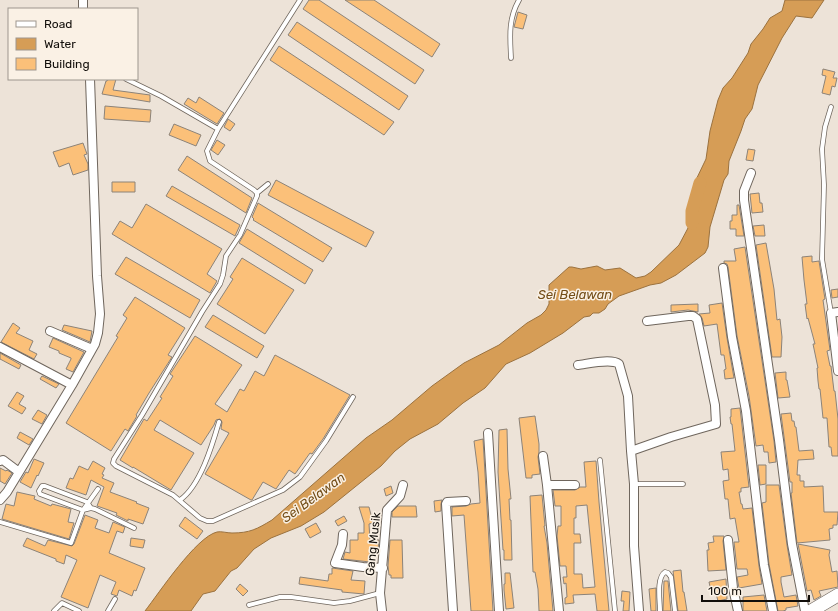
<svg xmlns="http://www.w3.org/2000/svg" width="838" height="611" font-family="Rubik,sans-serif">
  <rect width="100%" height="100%" fill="#ede3d8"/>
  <path fill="#d69d56" stroke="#9b723f" d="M785 0H824L812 18 796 16 782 38 758 85 752 109 745 119 741 131 729 161 728 174 724 180 710 227 708 247 705 253 676 275 661 283 650 285 619 296 608 304 605 309 599 313H593L590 316 584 317 563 333 530 353 506 364 485 388 463 403 438 424 410 439 395 451 381 466 324 512 301 526 271 538 254 549 237 568 231 571 215 591 203 594 191 611H145C159 593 196 537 217 532 221 531 227 533 232 533 250 533 257 529 272 520L366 438 392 420 432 386 464 363 499 345 527 323 541 315 546 310 549 304V285L569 267H572L581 269 597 266 605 270 620 268 636 278 645 276 651 272 679 245 688 228 691 216 690 210 695 203 694 197V184L706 159 710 131 718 100 723 88 732 78 748 53 751 44 763 29 770 18 782 11Z"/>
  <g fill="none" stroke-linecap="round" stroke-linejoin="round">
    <path stroke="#d69d56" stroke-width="13" d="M692 223V211L700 183"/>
  </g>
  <path fill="#fbc079" stroke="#8c8379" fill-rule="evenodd" d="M309 0H319L424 70 415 84 303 9Z
    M345 0H374L440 44 432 57Z
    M518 12 527 15 523 29 514 27Z
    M297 22 408 96 399 110 288 35Z
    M279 46 394 122 384 135 270 60Z
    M823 69 835 72 833 78H837L835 87 832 86 830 95 822 93 826 76 822 75Z
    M108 79H116L113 90 150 95V102L102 94 106 81H107Z
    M199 97 224 113 217 124 184 104 188 98 196 103Z
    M105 106 151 110 150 122 104 119Z
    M228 119 235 124 230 131 224 127Z
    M174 124 201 135 196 146 169 135Z
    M217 140 225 145 218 155 211 150Z
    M83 143 87 154 84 155 88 164V170L73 175 69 163 59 167 53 152Z
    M748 149 755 150 753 161 746 160Z
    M187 156 252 198 246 213 178 170Z
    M276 180 374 232 366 247 268 195Z
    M112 182H135V192H112Z
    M172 186 240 225 235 236 166 196Z
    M759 193 760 203H762L763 212 752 213 750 194Z
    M258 203 332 248 323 262 253 220 254 219 252 217Z
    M146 204 222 249 207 274 217 281 210 293 112 234 120 221 132 228Z
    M737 205H739L744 236H736V229H730V221H732V215H737Z
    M764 225 765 236H755L753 226Z
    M247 229 313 270 305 284 239 243Z
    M766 243 774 289 777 320 780 319 782 337 781 357H772L756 245Z
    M745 247 774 441 776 462 769 463 768 452H764L763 445 756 446 749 396 737 336 728 267 727 264 724 263V261H736L734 249Z
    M812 256V262L819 261 825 299 823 300 830 350 827 351 830 366H831L834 391H835L838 419V456H832L831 447H829L827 418H823L820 389H819L818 381 817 368H818L813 344H815L808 318 807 319 805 304H807L804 280 802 257Z
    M126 257 200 300 190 318 115 274Z
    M242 258 294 290 265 334 217 304 233 279 230 277Z
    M838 289V297L832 298 831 290Z
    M135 297 185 328 168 355 172 357 149 393 136 415 137 416 128 431 125 429 111 451 66 423 118 337 116 336 127 318 123 315Z
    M722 303 727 338 734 378 725 379 724 370 726 369 724 355H721L717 324 704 326 702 318 699 314 710 313 709 305Z
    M698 304V312L688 310 671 312V305Z
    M213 315 264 346 257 358 205 327Z
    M13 323 20 328 16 333 33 341 29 350 37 354 34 359 1 342Z
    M64 325 92 331 90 342 62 330Z
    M195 336 242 365 215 404 227 412 240 389 244 391 255 371 264 376 275 355 350 395 323 439 312 454 310 453 295 474 289 470 276 489 263 482 252 500H251L205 474 229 433 221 429 222 422 220 419 216 420 214 425 201 445 160 420 154 430 194 453 171 490 133 467V468L120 460 144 419 147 421 162 398 160 397 173 376 170 374Z
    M53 338 84 352 73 372 66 369 71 359V358L59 353V351L49 347Z
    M0 353 21 365 19 369 0 359Z
    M786 372V380H787L790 397 778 398 775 373Z
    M42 376 59 384 56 388 40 379Z
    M17 392 24 396 19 404 26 408 22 414 8 406Z
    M740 408 749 487 741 488V492H739L741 504H742L743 509 752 508 759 566 762 584 739 588 737 577 748 575 747 569H737L734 542H739L735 518 730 519 728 499H725L723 481 729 480 728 469 723 470 721 452 735 451 732 424H731L730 417H731V409Z
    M38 410 47 415 42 424 32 419Z
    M791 413 792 421H794L795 427H796L799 451 813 450 814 459 798 460 797 475H800V481H804V487L823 486 824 512H838L837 525H833V528L829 529 830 540 797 543 791 493H792V482H790L781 414Z
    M535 416 539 444V452L538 457 540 474 532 475V478H526L519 418Z
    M507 429 508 469 511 499H509L510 520H511L512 560H504V550H503L498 472 499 430Z
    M20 432 33 439 29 445 17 438Z
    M483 439 493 611H471L464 515 452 516V507L466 506 471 504 480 503 478 472 474 441Z
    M34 459 44 463 38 476 37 475 31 488 20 482 26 472 28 473Z
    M93 461 105 468 102 474 104 475 102 478 114 483 110 492 137 502 136 503 149 508 143 524 128 519V521L116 515 117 513 97 506 104 487 91 480 86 495 66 488 70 478 73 479 79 466 88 470Z
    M596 461 599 502 609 611H597L595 594 573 595 574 603 565 604V598L567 597 566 583 564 584 563 577H567L566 566H560L557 536 558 526H561V506H555L553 490H575L580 487H586L584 462ZM587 505 595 587 583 588 582 574H574V543H581L580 534H574V518H576V506Z
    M758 465H766V484L760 485Z
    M0 468 6 471 7 470 12 473 5 484 0 481Z
    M766 485H779L787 545 792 575 781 577V582L784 597 796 595 798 606 786 608V610L783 611H778L769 564 762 503 766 502Z
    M391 486 393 493 386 496 384 489Z
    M17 492 35 496 34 499 51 506 52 504 71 509 68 522 74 523 69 539 2 519 6 504 14 506Z
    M542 495 545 526H544L547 543 553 611H539L538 589 535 572H533L530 496Z
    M442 500 441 504V511L435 512 434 501Z
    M398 506H416L417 517H392V512Z
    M359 507H369L373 523 369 524 370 540H379L378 550H370V562L343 559 345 552 350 553V540H358V533H364V523Z
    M85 515 98 520 95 528 109 533 113 522 125 527 123 533 117 531 109 553 145 568 136 591 134 590 132 596 119 590 117 596 111 594 116 582 100 575 88 608 61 597 77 560 66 555 64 564 56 561V559L23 546 27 538 45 546 48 540 72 546 74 544Z
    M344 516 347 521 338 526 335 521Z
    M185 517 203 531 197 539 179 526Z
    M316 523 321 532 310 538 305 529Z
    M713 536H724L723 541 726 570 708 571 707 550H709L708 543 714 542Z
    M131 538 145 540 143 548 130 546Z
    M390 540H402L403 578H391V575H389L388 566Z
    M798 544 830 550 829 555 832 572 837 571 838 587 819 591 821 596 814 600 811 590 807 591Z
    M332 568 353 571 351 580 365 581 364 594 342 592V590L299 584 300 577 328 581 329 574H332Z
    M681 570 683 592H684L687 611H678L673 571Z
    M505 573H510L514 608 506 609 504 590V584H505Z
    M726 579 727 599 718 601 715 590 711 591 709 582Z
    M664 581H668L671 611H663Z
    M240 584 248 591 243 596 236 589Z
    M656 588V611H651L649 589Z
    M622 591 630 592 629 611H623L624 601H621Z
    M764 595 767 611H743V597Z"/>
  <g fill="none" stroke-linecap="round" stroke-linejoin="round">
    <defs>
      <path id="service" d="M300 0 218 129 207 151 210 161 254 190 257 193V196L240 235 226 256 223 275 220 284 202 312 142 415 114 459 113 463 116 466 173 495 200 518 207 521H213L283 490 300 477 326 441 353 397
        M511 58C510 37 508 19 519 0
        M126 79 161 96 218 129
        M831 107 825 127 822 149 824 185 822 259 831 313
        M257 193 268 184
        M600 460 615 611
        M634 484H683
        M180 500C200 486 212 446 219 422
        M91 508 87 502 45 486H42L39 491 40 494 83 510 91 508 95 509 134 528
        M0 522 71 543 83 510 98 489
        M249 605 280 597H291L334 603 350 601 380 593
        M54 611 62 603 79 611
        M108 611 115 599
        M660 611C660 601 656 578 665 572L668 573 671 577 675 611"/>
      <path id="minor" d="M83 0V9
        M751 173 744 191V200L779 440 792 544 805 611
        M723 268 732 337 746 411 764 565 773 611
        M838 312 831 313 838 371
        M50 331 92 349
        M0 347 72 385
        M578 365C587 364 611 358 619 364L628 396 631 451
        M488 433 499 611
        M543 456 547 485 559 611
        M0 461 3 460 19 472
        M547 485H575
        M0 500 7 492 72 385 95 344 98 333 100 314 97 276 90 79
        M343 534 342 545 335 563 363 567 383 568
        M728 540 733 588 738 611
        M382 611 380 593 387 510 400 496 403 485
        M453 611 446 504 447 502 466 501
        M639 611 634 546V484L631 451 671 437 716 424 715 405 697 319 693 316H688L647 321"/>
      <path id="primary" d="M811 611 838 595"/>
    </defs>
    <use href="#service" stroke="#6f665d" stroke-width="5.5"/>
    <use href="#minor" stroke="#6f665d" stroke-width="10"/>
    <use href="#primary" stroke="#6f665d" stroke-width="14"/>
    <use href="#service" stroke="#fff" stroke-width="4"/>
    <use href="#minor" stroke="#fff" stroke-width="8"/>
    <use href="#primary" stroke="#fff" stroke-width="13"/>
  </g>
  <g text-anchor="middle" stroke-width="3" stroke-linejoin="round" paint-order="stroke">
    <g font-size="12" fill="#110e0a" stroke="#faf1e5">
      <text transform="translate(373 544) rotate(-84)" y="4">Gang Musik</text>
    </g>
    <g font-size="13" font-style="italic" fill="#734d17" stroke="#faf1e5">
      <text x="575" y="299">Sei Belawan</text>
      <text transform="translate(313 497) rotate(-36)" y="5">Sei Belawan</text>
    </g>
  </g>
  <rect x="8" y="8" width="130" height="72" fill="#faf1e5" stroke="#9d968d"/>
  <rect x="16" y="21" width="20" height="6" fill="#ffffff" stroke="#9d968d"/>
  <text x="44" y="28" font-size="12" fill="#110e0a">Road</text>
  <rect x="16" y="38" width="20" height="12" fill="#d69d56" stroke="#9d968d"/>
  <text x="44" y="48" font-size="12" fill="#110e0a">Water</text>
  <rect x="16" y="58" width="20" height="12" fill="#fbc079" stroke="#9d968d"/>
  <text x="44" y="68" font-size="12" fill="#110e0a">Building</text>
  <path d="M702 595v6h107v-6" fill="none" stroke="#110e0a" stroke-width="2"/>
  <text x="708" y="595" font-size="12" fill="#110e0a" stroke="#faf1e5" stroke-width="3" paint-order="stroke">100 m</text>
</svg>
